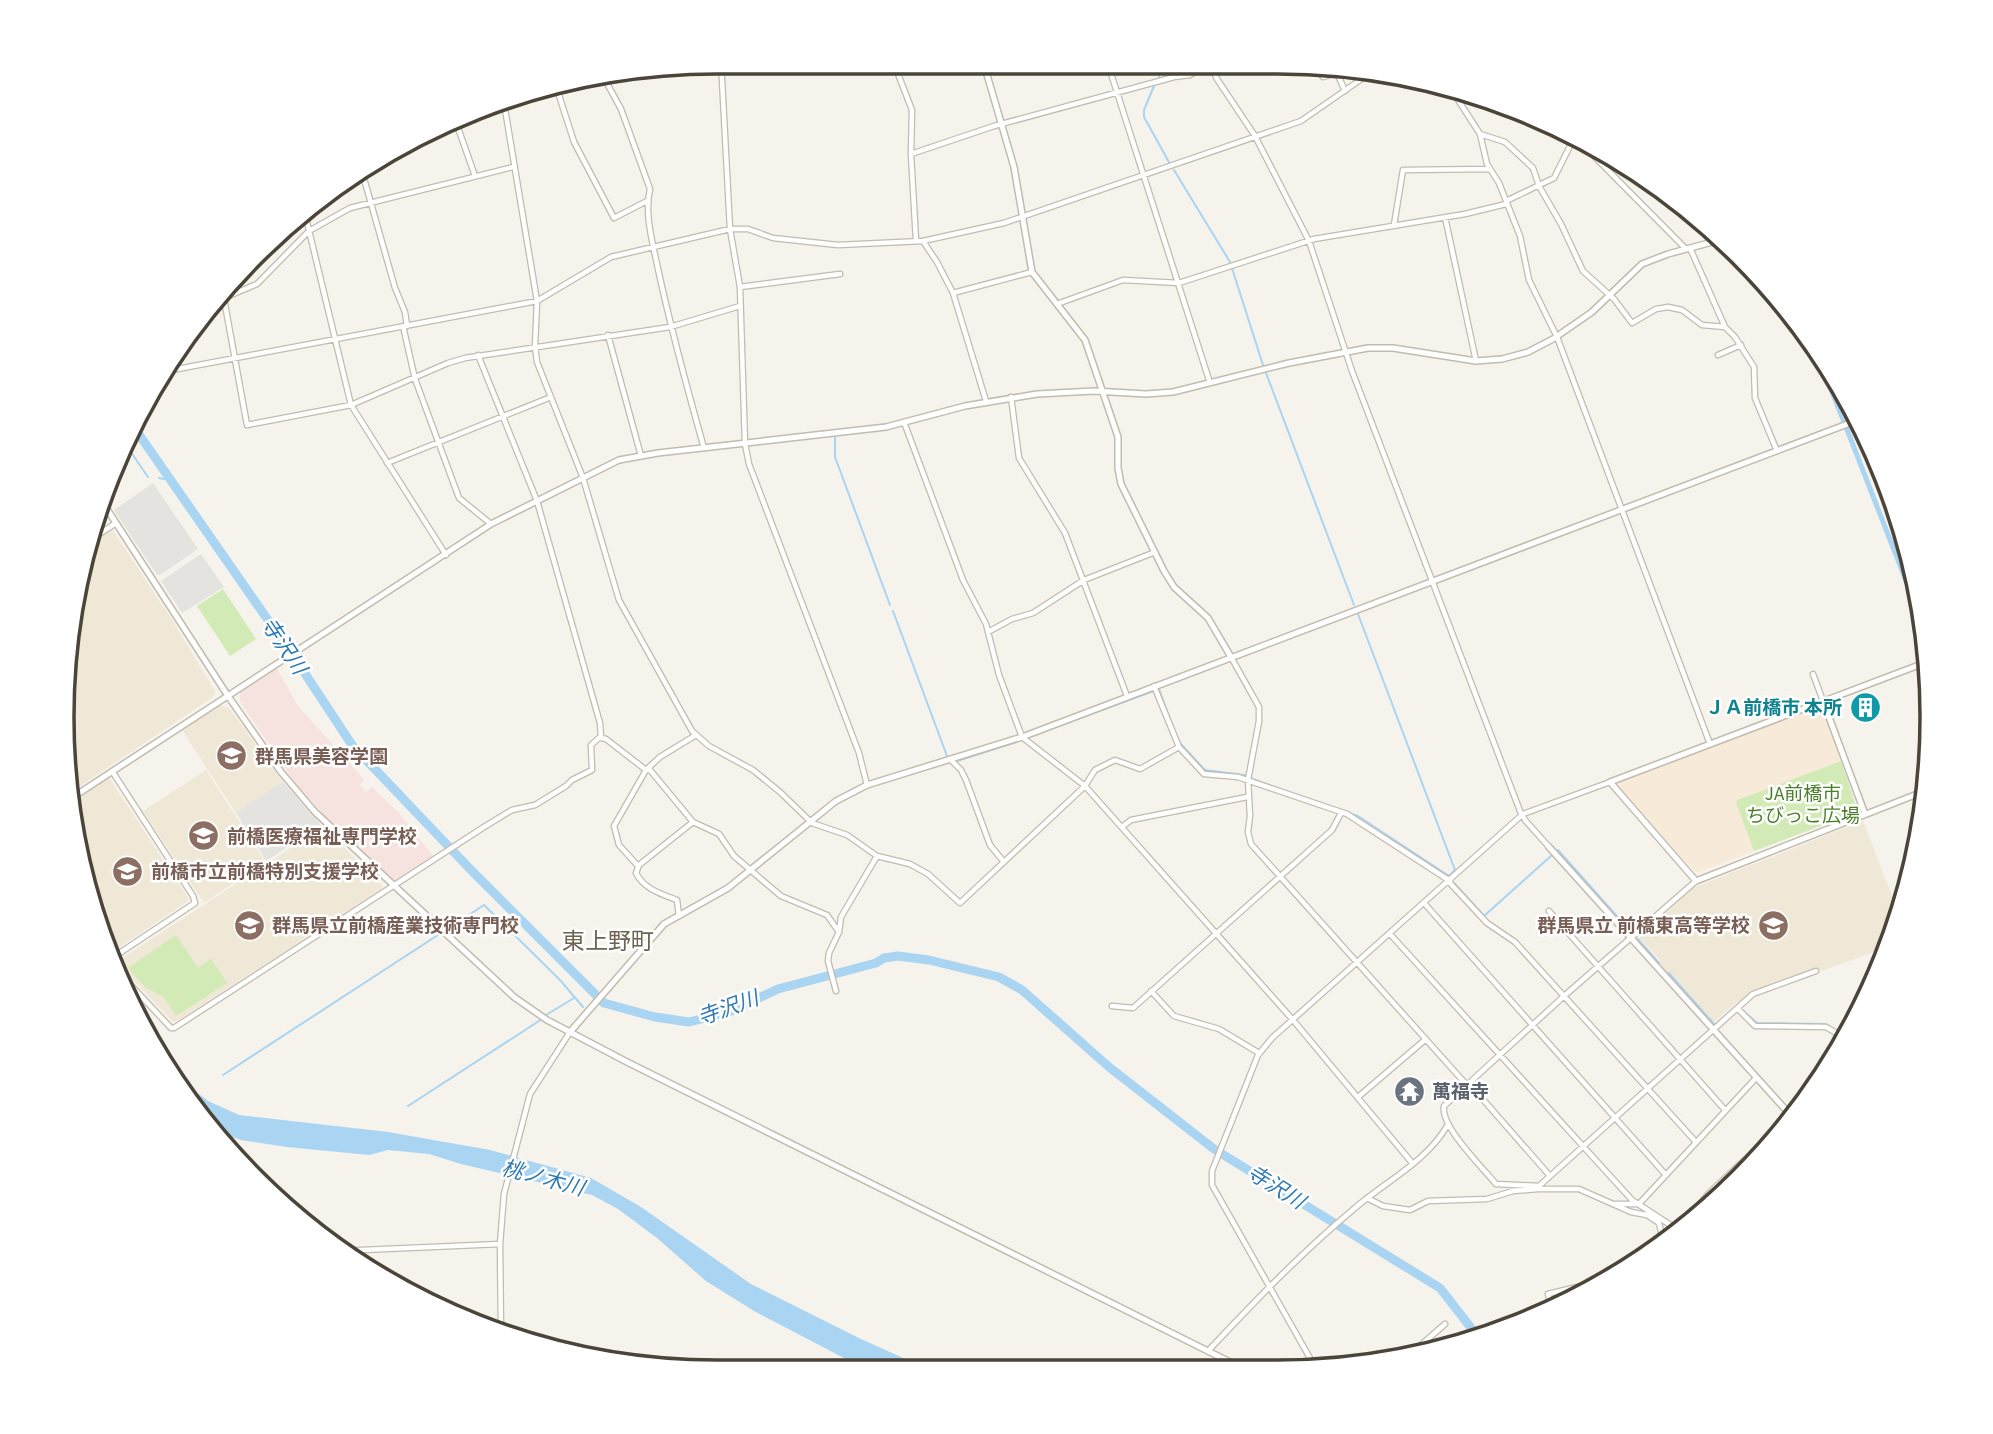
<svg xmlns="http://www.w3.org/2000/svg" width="1993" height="1434" font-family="'Source Sans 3','Noto Sans JP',sans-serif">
  <rect width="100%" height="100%" fill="#f6f3ec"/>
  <path fill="#f7ead8" d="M1820 706 1841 761 1737 800 1736 803 1754 851 1699 872 1694 871 1618 786 1619 782Z
    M1598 1284 1566 1305 1553 1309 1551 1295Z"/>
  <path fill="#efe8d6" d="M112 529 174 623 215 691 214 696 207 701 67 795V631L95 540Z
    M220 705 229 708 283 782 236 813 182 730Z
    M206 770 265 862 204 903 143 811Z
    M106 777 110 779 189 899 187 902 109 954 67 803Z
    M1863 821 1899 914 1887 947 1822 971 1815 969 1754 992 1740 1005 1737 1002 1714 1022 1670 972 1667 974 1659 964 1661 961 1639 937 1693 888Z
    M323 827 383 886 381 889 176 1022H173L118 964V961Z"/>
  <path fill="#f6e3e0" d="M276 667 298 706 364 779 360 785 366 792 372 787 400 814 433 856 395 881 331 823 294 781 240 702V691Z"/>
  <path fill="#d2eab5" d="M223 589 256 639 230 656 197 606Z
    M1841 761 1858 812 1754 851 1736 803 1737 800Z
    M176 935 198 968 211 959 227 983 176 1016 164 997 146 988 128 968Z"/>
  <path fill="#e5e3e0" d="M153 483 198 549 160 575H157L114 510Z
    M201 554 224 587 182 613 161 581Z
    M283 782 321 825 266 861 236 813Z"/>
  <path fill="#a9d4f2" d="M182 1081 208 1101 239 1115 388 1132 490 1150 591 1178 641 1207 751 1284 861 1339 930 1370H867L754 1311 706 1281 657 1238 618 1209 592 1195 461 1164 429 1154 388 1150 369 1155 287 1147 241 1140 211 1129Z"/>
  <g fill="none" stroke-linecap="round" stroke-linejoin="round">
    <path stroke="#a9d4f2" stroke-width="2" d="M1159 77 1160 61
      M1154 86 1144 110V117L1170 164
      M1174 170 1230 262 1263 365
      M1266 373 1354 605
      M835 436V457L890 605
      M124 442 148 477
      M159 478 170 480
      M893 611 947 756
      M1045 731 1159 689 1174 730
      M1179 742 1205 770 1244 775 1267 785
      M957 761 1016 742
      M1348 813 1358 816 1449 876 1455 870 1358 614
      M1558 850 1631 932
      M1454 883 1484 916 1551 856
      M1638 939 1659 963
      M1669 973 1715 1025 1728 1014
      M1742 1010 1757 1023 1826 1024 1846 1036
      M546 1015 574 998
      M223 1075 484 905 560 980 583 1007
      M408 1106 542 1019"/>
    <path stroke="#a9d4f2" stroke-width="5" d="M1816 351 1844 422
      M1846 427 1926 632"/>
    <path stroke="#a9d4f2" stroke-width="9" d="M131 423 302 669 352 745 471 870 604 1003 655 1017 689 1022 729 1012 778 989 876 963 884 958 898 956 929 960 999 977 1022 990 1109 1067 1214 1149 1440 1288 1475 1333"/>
    <defs>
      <path id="minor" d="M721 61 730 229 740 287 745 444 749 464 859 753 867 785
        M893 61 912 110 911 154 916 241
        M1107 61 1210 383
        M1208 61 1217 79 1255 136 1309 241 1352 371 1520 811 1525 820 1549 847
        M1315 65 1323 77 1337 73 1345 91
        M603 76 621 109 650 189C644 214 653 244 658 269 671 329 687 388 704 448
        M555 83 574 142 614 218 647 201
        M1453 92 1480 134 1487 164 1499 183 1520 236 1529 280 1557 337 1710 744
        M504 103 537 301 535 346 537 362 583 478 619 600 692 731 709 746 753 770 780 792 812 823 847 835 877 856 910 864 928 874 960 903 1085 786 1095 770 1115 760 1140 769 1179 747
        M457 125 475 176
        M1480 134 1505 142 1533 168 1539 186 1561 224 1583 271 1614 299 1632 323 1656 309 1668 307 1682 310 1702 325 1725 327
        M1576 138 1686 249
        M911 154 994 126 1174 77 1190 75 1209 62
        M361 168 395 288 405 312 407 326
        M1506 201 1554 178 1574 138
        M305 214 351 405 446 555
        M1445 217 1476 361
        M1394 225 1403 170 1489 169
        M923 241 937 262 953 293 986 401
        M1690 248 1725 327 1735 337 1754 367 1755 398 1777 451
        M740 287 840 274
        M222 288 247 425 351 405 448 363 465 358 670 327 740 306
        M953 293 1032 272
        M213 300 224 298 257 284 309 231 350 208 513 167
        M1057 304 1123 280 1179 283 1314 239 1465 214 1506 204
        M403 326 415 379 459 498 491 524
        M608 335 641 456
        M478 355 537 501 600 723 601 738 606 739 646 770H650L693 822 719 834 734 856 781 896 827 915 839 932
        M1718 355 1741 345
        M167 371 537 301 611 257 730 229H748L773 238 838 245 923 241 1004 223 1301 121 1373 71
        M1011 397 1019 458 1065 533 1127 696
        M904 422 963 580 986 624 999 675 1022 737 1085 786 1293 1020 1413 1164
        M387 463 551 397
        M96 536 116 523
        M988 632 1012 619 1033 613 1084 580 1155 552
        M1231 657 1259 707V721L1248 780 1250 816 1248 832 1251 844 1473 1092 1480 1096 1550 1176
        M1813 674 1823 701
        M1154 686 1179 747 1204 774 1238 777 1347 814 1450 881
        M950 759 961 770 966 780 990 845 1004 862
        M1122 827 1131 820 1247 797
        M638 866 619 845 614 826 646 770 660 757 696 735
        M1696 881 1563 997 1444 1106C1440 1126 1482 1167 1496 1184L1539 1186 1753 994 1816 971
        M1449 882 1487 923 1515 942 1695 1141
        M1424 903 1665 1174
        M1549 911 1725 1110
        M679 916 677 900C661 894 644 889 636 873L639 865 693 822
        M1390 934 1632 1200 1678 1230
        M109 960 195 903 193 896 112 771
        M110 963 171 1028H174L484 827 512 810 535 805 566 786 572 780 592 770 591 745 600 737
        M836 991 828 961 829 953 839 932 841 917 877 856
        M1151 991 1174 1016 1219 1029 1259 1053
        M1112 1006 1133 1008 1332 830 1341 813
        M1738 1009 1755 1026 1826 1027 1845 1038
        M1358 1097 1426 1039
        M1725 1179 1731 1186
        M1367 1198 1383 1206 1410 1210 1428 1201 1487 1199 1513 1191 1538 1189H1579L1631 1212 1647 1215 1659 1223 1663 1240
        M1615 1204H1639L1756 1078
        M1678 1230 1709 1193 1792 1116 1808 1097
        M339 1251 500 1244
        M1552 1310 1548 1294 1602 1281
        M501 1333 500 1244 504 1194 530 1094 570 1032
        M1208 1351C1255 1301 1302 1252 1355 1208 1385 1182 1427 1161 1447 1126
        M1414 1351 1445 1324
        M1315 1367 1212 1185V1171L1258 1055 1272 1038 1523 814 1610 782"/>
      <path id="tertiary" d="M983 61 1014 167 1032 272 1085 340 1118 437V468L1121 484 1164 571 1174 587 1208 618 1231 657
        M105 506 228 696 281 772 315 812 514 997 547 1020 627 1062 1242 1368
        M1823 701 1865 814
        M1925 791 1696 881 1610 782 1927 662
        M67 801 491 524 619 460 658 453 886 427 965 406 1037 394 1094 391 1146 394 1173 392 1289 363 1368 348H1393L1476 361 1502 359 1528 352 1553 339 1592 312 1642 264 1668 254 1716 241
        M1549 847 1794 1119
        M570 1032 664 924 728 888 836 801 867 785 1022 737 1858 420"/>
      <path id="primary" d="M855 61 875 64 903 61"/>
    </defs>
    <use href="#minor" stroke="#c2bbae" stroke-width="7"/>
    <use href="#tertiary" stroke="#c2bbae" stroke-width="8"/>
    <use href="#primary" stroke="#e6c16a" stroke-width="10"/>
    <use href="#minor" stroke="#fff" stroke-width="4.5"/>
    <use href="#tertiary" stroke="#fff" stroke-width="5"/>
    <use href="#primary" stroke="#ffe39c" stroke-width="7"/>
  </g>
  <defs>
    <symbol id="building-disc" viewBox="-11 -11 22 22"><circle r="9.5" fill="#0f9aa8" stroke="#fff"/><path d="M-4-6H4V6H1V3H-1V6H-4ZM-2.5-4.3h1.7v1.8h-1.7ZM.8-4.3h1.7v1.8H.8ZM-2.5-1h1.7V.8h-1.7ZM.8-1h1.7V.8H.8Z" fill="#fff"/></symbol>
    <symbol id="university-disc" viewBox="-11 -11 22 22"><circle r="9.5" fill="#8d6e63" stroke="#fff"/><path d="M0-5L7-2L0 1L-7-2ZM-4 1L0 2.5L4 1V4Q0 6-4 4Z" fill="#fff"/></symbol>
    <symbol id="school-disc" viewBox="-11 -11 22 22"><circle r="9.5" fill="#8d6e63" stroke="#fff"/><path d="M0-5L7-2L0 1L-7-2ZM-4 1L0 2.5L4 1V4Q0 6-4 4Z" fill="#fff"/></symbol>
    <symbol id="temple-disc" viewBox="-11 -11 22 22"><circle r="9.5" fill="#6b7280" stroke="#fff"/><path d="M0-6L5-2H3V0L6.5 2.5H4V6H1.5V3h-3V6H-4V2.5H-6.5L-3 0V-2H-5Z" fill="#fff"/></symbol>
  </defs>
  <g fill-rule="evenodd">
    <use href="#building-disc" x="1848" y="690" width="35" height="35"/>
    <use href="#university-disc" x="214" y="738" width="35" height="35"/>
    <use href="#university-disc" x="186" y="818" width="35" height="35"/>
    <use href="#school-disc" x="110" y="854" width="35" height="35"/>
    <use href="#university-disc" x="232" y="908" width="35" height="35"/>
    <use href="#school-disc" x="1756" y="908" width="35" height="35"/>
    <use href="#temple-disc" x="1392" y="1074" width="35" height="35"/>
  </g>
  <g text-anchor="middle" stroke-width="5" stroke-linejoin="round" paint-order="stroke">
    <g font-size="19" font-weight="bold" fill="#0d838f" stroke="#fff" text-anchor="end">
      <text x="1842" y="714">ＪＡ前橋市 本所</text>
    </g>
    <g font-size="19" font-weight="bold" fill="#785e54" stroke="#fff" text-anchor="start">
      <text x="255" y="763">群馬県美容学園</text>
      <text x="227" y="843">前橋医療福祉専門学校</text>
      <text x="151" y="878">前橋市立前橋特別支援学校</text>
      <text x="272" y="932">群馬県立前橋産業技術専門校</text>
      <text x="1750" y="932" text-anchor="end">群馬県立 前橋東高等学校</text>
    </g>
    <g font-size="19" fill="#4a7f2a" stroke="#fff">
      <text x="1803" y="800">JA前橋市<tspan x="1803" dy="22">ちびっこ広場</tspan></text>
    </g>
    <g font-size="19" font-weight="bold" fill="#5b616d" stroke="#fff" text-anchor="start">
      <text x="1432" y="1098">萬福寺</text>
    </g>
    <g font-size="21" font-style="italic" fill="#2e7ab2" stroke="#fff">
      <text transform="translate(284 646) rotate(56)" y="7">寺沢川</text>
      <text transform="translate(728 1008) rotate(-20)" y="7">寺沢川</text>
      <text transform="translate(543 1178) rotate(15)" y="7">桃ノ木川</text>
      <text transform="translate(1276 1187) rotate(32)" y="7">寺沢川</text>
    </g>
    <g font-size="23" fill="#6e6250" stroke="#fff">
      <text x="608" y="949">東上野町</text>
    </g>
  </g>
  <path d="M0 0H1993V1434H0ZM717 74H1277A643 643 0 0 1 1920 717V717A643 643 0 0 1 1277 1360H717A643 643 0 0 1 74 717V717A643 643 0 0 1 717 74Z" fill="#fff" fill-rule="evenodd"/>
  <path fill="none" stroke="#4b4439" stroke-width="3.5" d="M717 74H1277A643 643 0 0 1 1920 717V717A643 643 0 0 1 1277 1360H717A643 643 0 0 1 74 717V717A643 643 0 0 1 717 74Z"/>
</svg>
